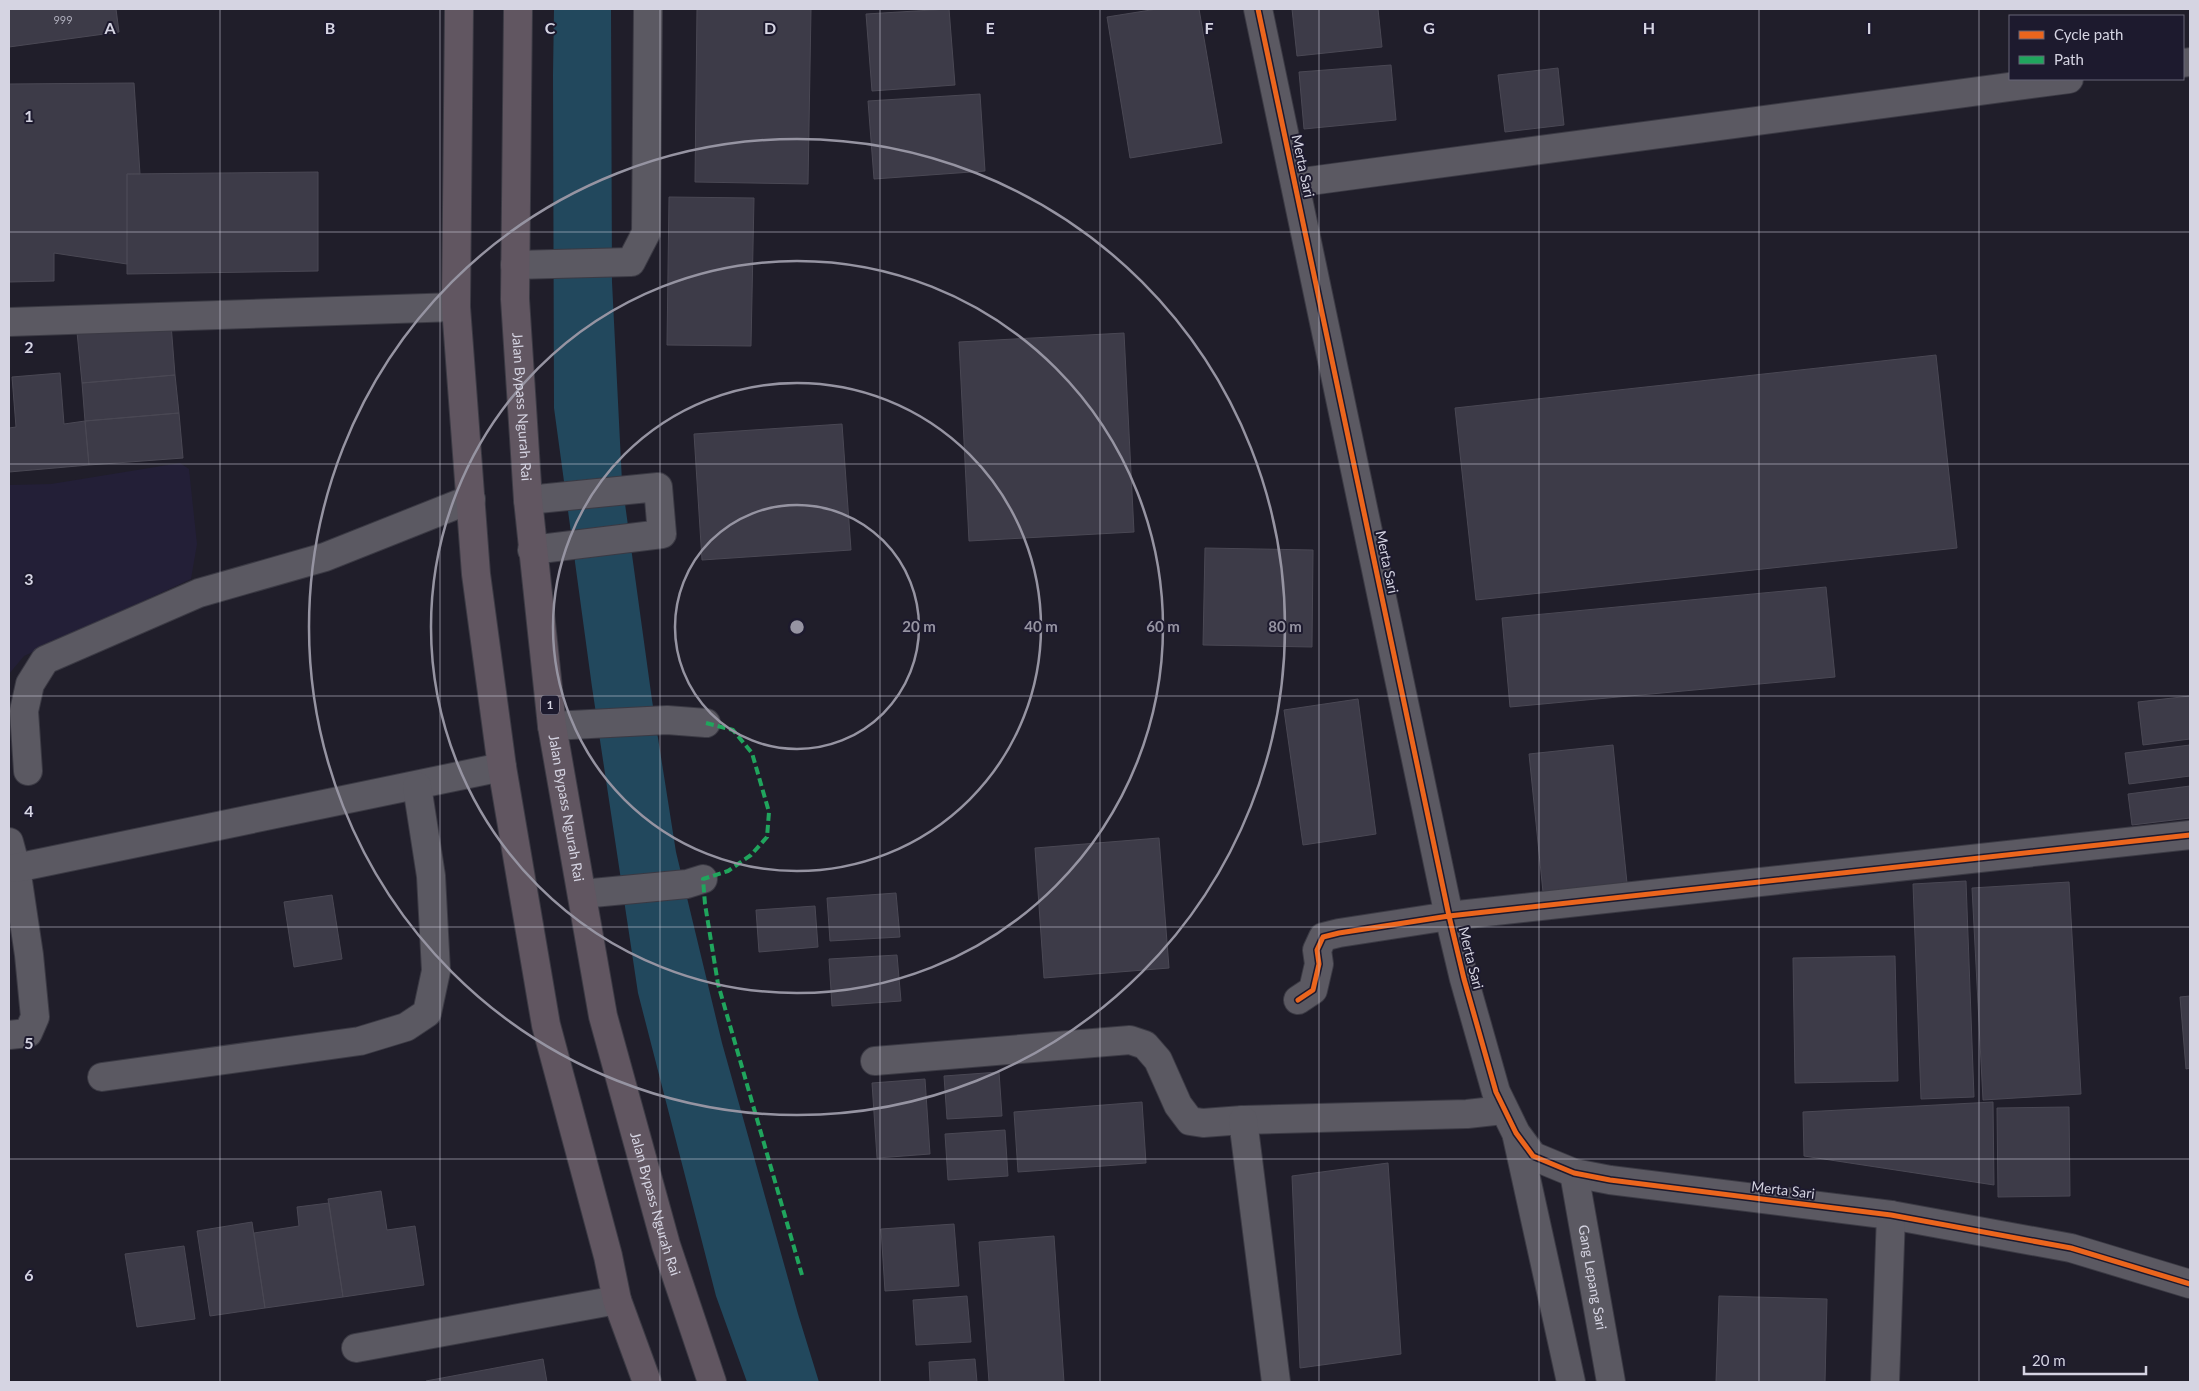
<svg xmlns="http://www.w3.org/2000/svg" width="2199" height="1391" font-family="Lato,sans-serif">
  <rect width="100%" height="100%" fill="#201e2a"/>
  <path fill="#231f37" d="M180 463 189 469 197 544 191 579 24 656 9 674V485L51 484Z"/>
  <path fill="#22485d" d="M554 9H611L612 282 622 482 652 700 676 852 722 1043 798 1314 819 1382H747L716 1296 638 993 592 687 554 408 553 75Z"/>
  <path fill="#3d3b48" stroke="#4a4854" d="M9 9H116L119 32 9 47Z
    M697 9H811L808 184 695 182Z
    M949 9 955 85 872 91 866 14Z
    M1157 9H1199L1222 143 1130 158 1107 17Z
    M1292 9H1378L1382 47 1297 56Z
    M1391 65 1396 120 1304 129 1299 72Z
    M1558 68 1564 125 1505 132 1498 75Z
    M134 83 140 174H127V264L54 253V281L9 282V84Z
    M980 94 985 171 874 179 868 101Z
    M318 172V271L127 274V174Z
    M669 197 754 198 751 346 667 345Z
    M171 324 175 375 82 383 77 332Z
    M1124 333 1134 532 969 541 959 342Z
    M1936 355 1957 548 1476 600 1455 408Z
    M60 373 64 424 85 421 89 465 9 472V428L16 427 12 377Z
    M175 375 179 413 85 421 82 383Z
    M179 413 183 458 89 465 85 421Z
    M842 424 851 550 702 560 694 434Z
    M1205 548 1313 550 1312 647 1203 645Z
    M1826 587 1835 677 1510 707 1502 618Z
    M2190 696V739L2143 745 2138 702Z
    M1358 699 1376 834 1303 845 1284 710Z
    M1613 745 1627 883 1543 892 1529 754Z
    M2190 745V776L2129 784 2125 753Z
    M2190 786V818L2132 825 2128 794Z
    M1159 838 1169 968 1044 978 1035 848Z
    M1966 881 1974 1097 1921 1099 1913 884Z
    M2069 882 2081 1094 1983 1100 1972 888Z
    M896 893 900 937 830 941 827 898Z
    M332 895 342 959 294 967 284 902Z
    M815 906 818 947 759 952 756 910Z
    M897 955 901 1001 832 1006 829 959Z
    M1895 956 1898 1081 1795 1083 1793 958Z
    M2190 996V1068L2186 1069 2180 997Z
    M999 1072 1002 1116 947 1119 944 1076Z
    M925 1079 930 1154 877 1158 872 1083Z
    M1142 1102 1146 1163 1018 1172 1014 1112Z
    M1993 1102 1994 1185 1804 1156 1803 1112Z
    M2069 1107 2070 1196 1998 1197 1997 1108Z
    M1005 1130 1008 1176 948 1180 945 1134Z
    M1388 1163 1401 1354 1300 1368 1292 1176Z
    M381 1191 387 1230 415 1226 424 1285 343 1297 328 1199Z
    M329 1203 343 1297 265 1308 254 1233 299 1226 297 1207Z
    M252 1222 265 1308 210 1316 197 1231Z
    M954 1224 959 1286 885 1291 881 1229Z
    M1054 1236 1064 1382H989L979 1242Z
    M184 1246 195 1319 137 1327 125 1254Z
    M967 1296 971 1342 916 1345 913 1300Z
    M1719 1296 1827 1299 1825 1382H1716Z
    M543 1359 547 1382H426V1381Z
    M975 1359 977 1382H930L929 1362Z"/>
  <g fill="none" stroke-linecap="round" stroke-linejoin="round">
    <defs>
      <g id="minor">
        <path d="M1258 9 1449 916 1464 979 1496 1092 1516 1133 1533 1156 1574 1173 1610 1180 1891 1215 2071 1248 2190 1284"/>
        <path d="M2183 63 2190 62"/>
        <path d="M1295 183 2069 79"/>
        <path d="M515 265 631 262 646 233 648 9"/>
        <path d="M9 322 456 307"/>
        <path d="M528 500 658 487 662 534 532 550"/>
        <path d="M552 726 667 720 706 723"/>
        <path d="M28 771 24 711 30 684 45 660 199 593 325 557 471 499"/>
        <path d="M9 842 16 868 29 955 35 1017 28 1033 9 1035"/>
        <path d="M16 868 502 767"/>
        <path d="M582 894 687 884 703 879"/>
        <path d="M1298 1000 1313 990 1319 964 1317 950 1323 937 1339 933 1449 916 2190 835"/>
        <path d="M875 1061 1130 1040 1145 1045 1158 1060 1178 1105 1190 1121 1203 1123 1243 1120 1467 1114 1503 1110"/>
        <path d="M102 1077 360 1041 406 1027 427 1013 436 971 431 876 417 786"/>
        <path d="M1243 1120 1276 1382"/>
        <path d="M1517 1137 1571 1382"/>
        <path id="s1" d="M1574 1173 1611 1382"/>
        <path d="M356 1348 617 1300"/>
        <path d="M1885 1382 1891 1215"/>
      </g>
      <g id="highway">
        <path d="M459 9 456 307 476 574 502 767 546 1025 608 1256 617 1300 647 1382"/>
        <path id="s2" d="M518 9 515 299 528 500 552 726 603 1016 666 1245 712 1382"/>
      </g>
    </defs>
    <use href="#minor" stroke="#3b3a44" stroke-width="30"/>
    <use href="#highway" stroke="#3b3a44" stroke-width="30"/>
    <use href="#minor" stroke="#5b5962" stroke-width="28"/>
    <use href="#highway" stroke="#615661" stroke-width="28"/>
    <path stroke="#20a55d" stroke-width="4" stroke-dasharray="8 4" stroke-linecap="butt" d="M706 723 733 730 752 753 769 812 767 837 751 855 728 871 703 879 705 904 718 984 802 1275"/>
    <defs>
      <path id="cycleway" d="M1258 9 1449 916 1464 979 1496 1092 1516 1133 1533 1156 1574 1173 1610 1180 1891 1215 2071 1248 2190 1284
        M1298 1000 1313 990 1319 964 1317 950 1323 937 1339 933 1449 916 2190 835"/>
    </defs>
    <use href="#cycleway" stroke="#1d1a2e" stroke-width="8"/>
    <use href="#cycleway" stroke="#eb651d" stroke-width="5"/>
  </g>
  <path fill="none" stroke="#d5d4e2" stroke-width="1" stroke-opacity="0.55" d="M220 9V1382M440 9V1382M660 9V1382M880 9V1382M1100 9V1382M1319 9V1382M1539 9V1382M1759 9V1382M1979 9V1382M9 232H2190M9 464H2190M9 696H2190M9 927H2190M9 1159H2190"/>
  <g fill="none" stroke="#9694a2" stroke-width="2.5">
    <circle cx="797" cy="627" r="122"/>
    <circle cx="797" cy="627" r="244"/>
    <circle cx="797" cy="627" r="366"/>
    <circle cx="797" cy="627" r="488"/>
  </g>
  <g text-anchor="middle" stroke-width="4" stroke-linejoin="round" paint-order="stroke">
    <g font-size="11" fill="#afaebc">
      <text x="63" y="24">999</text>
    </g>
    <rect fill="#1d1a2e" stroke="#9e9cac" stroke-width="1" x="541" y="695.5" width="18" height="19" rx="4"/>
    <g font-size="12" font-weight="bold" fill="#d5d4e2">
      <text x="550" y="709">1</text>
    </g>
    <g font-size="14" fill="#d5d4e2" stroke="#1d1a2e">
      <text transform="translate(1303 166) rotate(78)" y="5">Merta Sari</text>
      <text dy="5" stroke="none"><textPath href="#s2" startOffset="398">Jalan Bypass Ngurah Rai</textPath></text>
      <text transform="translate(1387 562) rotate(78)" y="5">Merta Sari</text>
      <text dy="5" stroke="none"><textPath href="#s2" startOffset="802">Jalan Bypass Ngurah Rai</textPath></text>
      <text transform="translate(1471 958) rotate(76)" y="5">Merta Sari</text>
      <text transform="translate(1783 1190) rotate(7)" y="5">Merta Sari</text>
      <text dy="5" stroke="none"><textPath href="#s2" startOffset="1208">Jalan Bypass Ngurah Rai</textPath></text>
      <text dy="5" stroke="none"><textPath href="#s1" startOffset="106">Gang Lepang Sari</textPath></text>
    </g>
  </g>
  <g font-size="16" text-anchor="middle" font-weight="bold" fill="#d5d4e2" stroke="#1d1a2e" stroke-width="4" stroke-linejoin="round" paint-order="stroke">
    <text x="110" y="34">A</text>
    <text x="330" y="34">B</text>
    <text x="550" y="34">C</text>
    <text x="770" y="34">D</text>
    <text x="990" y="34">E</text>
    <text x="1209" y="34">F</text>
    <text x="1429" y="34">G</text>
    <text x="1649" y="34">H</text>
    <text x="1869" y="34">I</text>
    <text x="29" y="122">1</text>
    <text x="29" y="353">2</text>
    <text x="29" y="585">3</text>
    <text x="29" y="817">4</text>
    <text x="29" y="1049">5</text>
    <text x="29" y="1281">6</text>
  </g>
  <circle cx="797" cy="627" r="8" fill="#9694a2" stroke="#1d1a2e" stroke-width="2.5"/>
  <g font-size="15" text-anchor="middle" font-weight="bold" fill="#9694a2" stroke="#1d1a2e" stroke-width="4" stroke-linejoin="round" paint-order="stroke">
    <text x="919" y="632">20 m</text>
    <text x="1041" y="632">40 m</text>
    <text x="1163" y="632">60 m</text>
    <text x="1285" y="632">80 m</text>
  </g>
  <rect width="2199" height="1391" fill="none" stroke="#d5d4e2" stroke-width="20"/>
  <rect x="2009" y="15" width="175" height="65" fill="#1d1a2e" stroke="#676476"/>
  <rect x="2019" y="31" width="25" height="8" fill="#eb651d" stroke="#676476"/>
  <text x="2054" y="40" font-size="15" fill="#d5d4e2">Cycle path</text>
  <rect x="2019" y="56" width="25" height="8" fill="#20a55d" stroke="#676476"/>
  <text x="2054" y="65" font-size="15" fill="#d5d4e2">Path</text>
  <path d="M2024 1366v8h122v-8" fill="none" stroke="#d5d4e2" stroke-width="2.5"/>
  <text x="2032" y="1366" font-size="15" fill="#d5d4e2" stroke="#1d1a2e" stroke-width="4" paint-order="stroke">20 m</text>
</svg>
